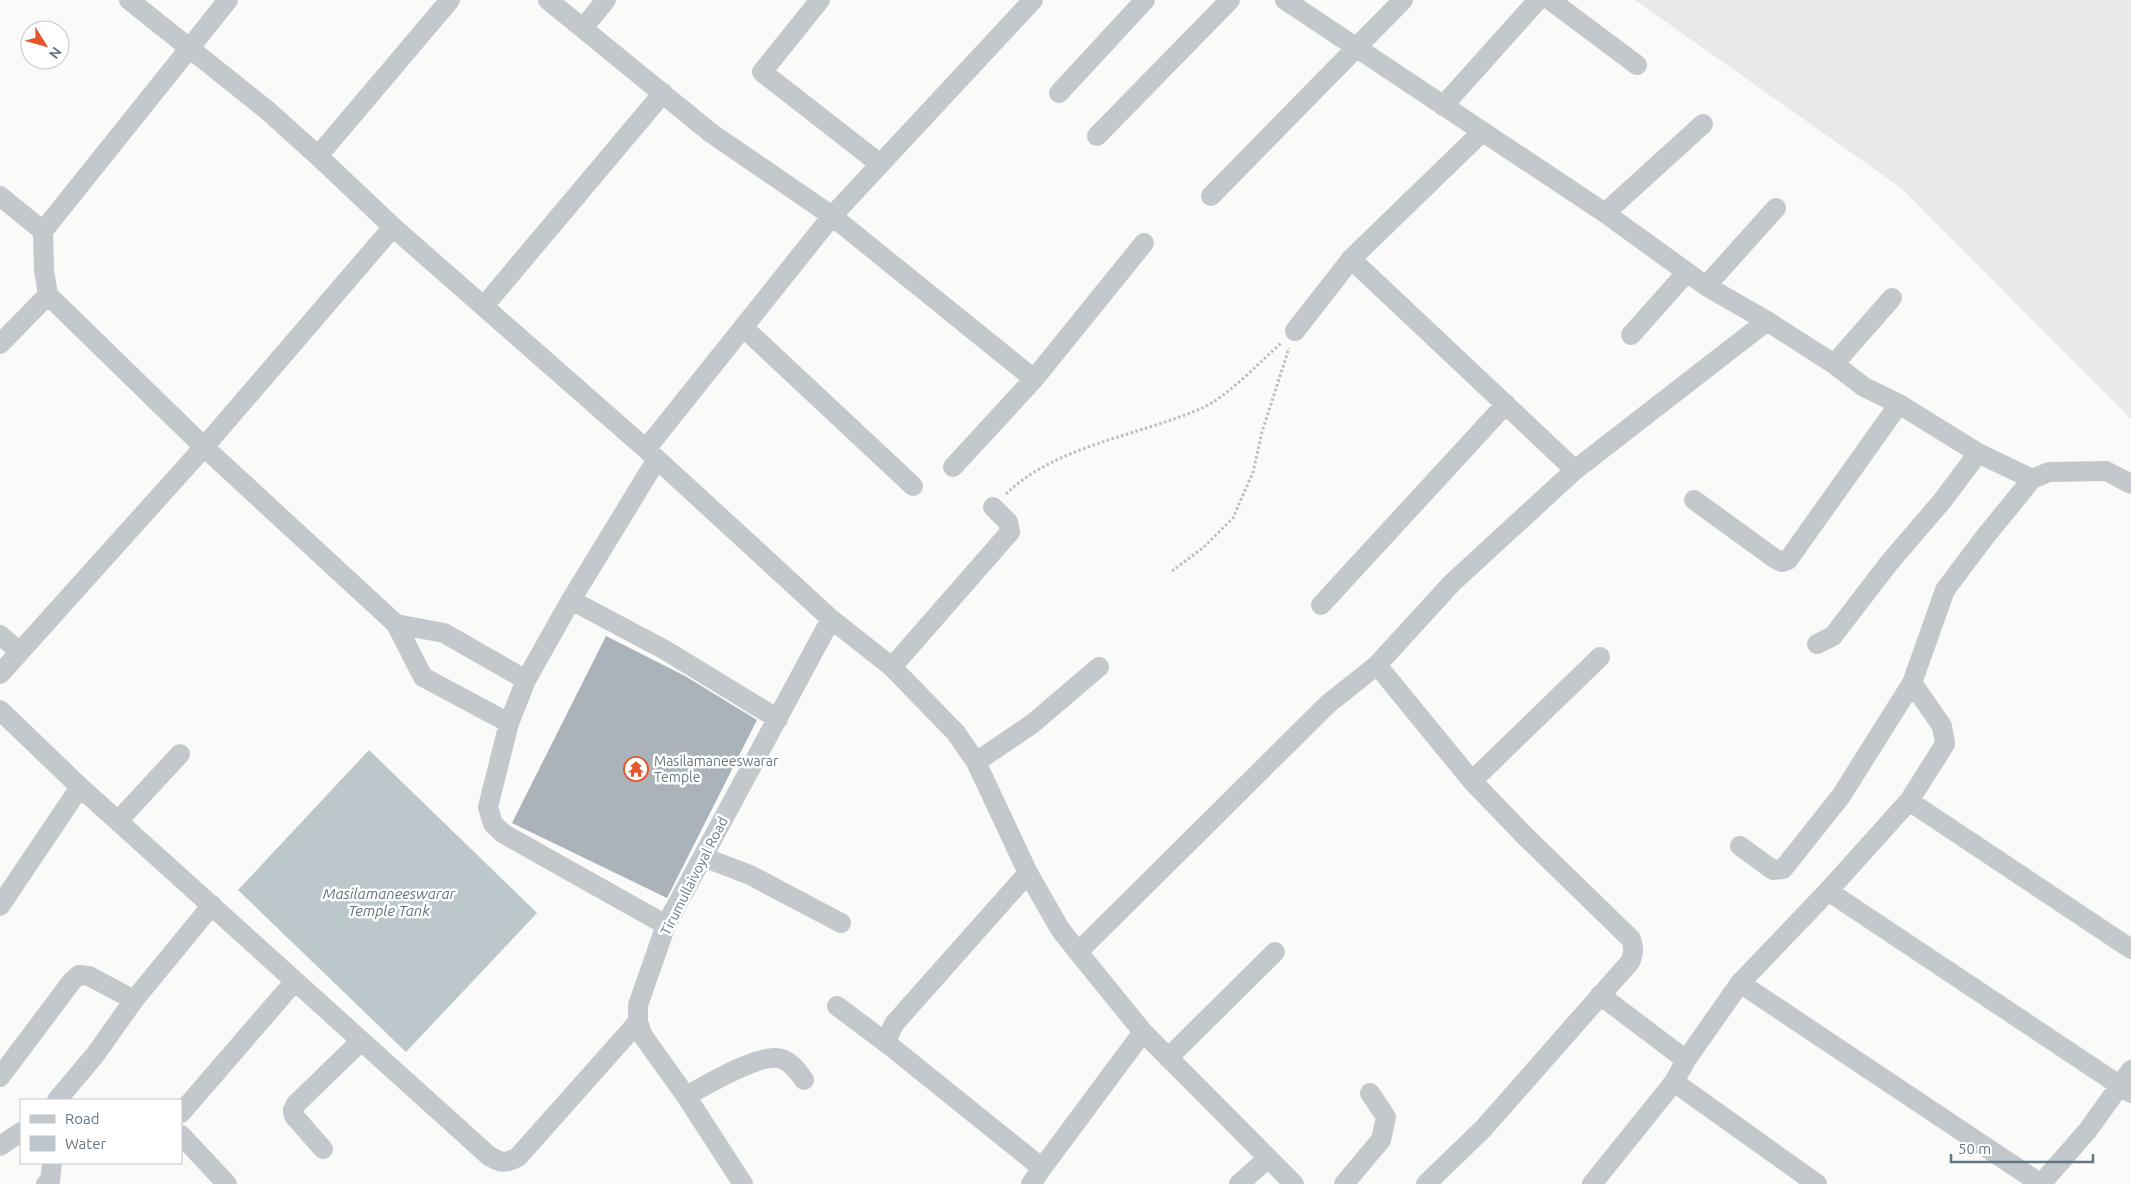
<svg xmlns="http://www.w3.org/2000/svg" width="2131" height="1184" font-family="Ubuntu,sans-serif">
  <rect width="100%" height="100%" fill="#fafaf8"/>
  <path fill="#e8e9e9" d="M1635 0H2131V419L1901 188Z"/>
  <path fill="#bbc7cb" d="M369 750 537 913 406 1052 238 890Z"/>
  <path fill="#aab3b9" d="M606 636 685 676 757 720 667 898 512 823Z"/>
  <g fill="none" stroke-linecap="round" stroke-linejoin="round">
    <path stroke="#bbbfc2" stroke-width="3" stroke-dasharray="2.5 2.5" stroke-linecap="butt" d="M1006 494C1056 445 1139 436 1202 408 1227 397 1260 362 1281 343
      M1172 571 1204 547 1233 518 1253 472 1262 432 1289 348"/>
    <path stroke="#c3c8cc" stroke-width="20" d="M129 0 267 110 318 156 393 227 646 449 831 619 892 667 956 733 976 762 1028 873 894 1024 888 1037 889 1045
      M548 0 711 133 832 216 1033 0
      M820 0 762 72 880 164
      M1285 0 1605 213 1706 286 1767 321 1834 364 1864 387 1899 404 1978 453 2032 479 2049 472 2106 471 2131 484
      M1550 0 1637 65
      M583 28 606 0
      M1059 93 1145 0
      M1443 106 1538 0
      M1097 136 1230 0
      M318 156 450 0
      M0 196 43 231 228 0
      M1211 196 1403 0
      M1605 213 1703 124
      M43 231 44 270 48 295 204 447 396 624 423 677 509 723 526 680 571 600 657 459
      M1351 259 1575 470
      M1706 286 1776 208
      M484 306 663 93
      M743 327 913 486
      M1295 331 1351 259 1482 132
      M1631 335 1687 272
      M0 344 48 295
      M1834 364 1892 298
      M646 449 832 216 1034 379
      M953 467 1034 379 1144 243
      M1694 500 1774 558 1782 562 1788 560 1899 404
      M571 600 665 650 778 719
      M1321 605 1506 404
      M396 624 444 633 526 680
      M0 635 20 652
      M1817 644 1833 636 1889 563 1943 500 1978 453
      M1377 665 1472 781
      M892 667 1010 532 1008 522 993 507
      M0 674 204 447 393 227
      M0 710 80 787 489 1156C501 1163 505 1164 518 1157L638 1022
      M509 723 488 807 493 824 504 834 666 925
      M976 762 1032 724 1099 667
      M1909 801 1945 744 1942 726 1912 683
      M118 821 180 754
      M1740 846 1773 870 1783 869 1841 796 1912 683 1945 590 1984 538 2032 479
      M703 857 750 875 841 923
      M1028 873 1060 929 1078 952
      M1828 891 2131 1093
      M0 906 80 787
      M1740 983 2041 1184
      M1600 995 1686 1060
      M837 1006 889 1045 1042 1168 1031 1184
      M1143 1032 1078 952 1328 704 1377 665 1452 583 1575 470 1767 321
      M1168 1058 1275 952
      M0 1077 72 981 79 975 89 976 134 1000
      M686 1096C705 1086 762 1051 782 1059 792 1063 798 1071 804 1080
      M57 1100 95 1055 134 1000 212 905
      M181 1113 295 981
      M181 1135 227 1184
      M0 1146 21 1132
      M323 1149 294 1116 293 1110 296 1104 361 1041
      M1042 1168 1143 1032 1294 1184
      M46 1184 50 1181 52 1163
      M743 1184 686 1096 643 1036 638 1022V1005L666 925 831 619
      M1239 1184 1267 1159
      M1344 1184 1381 1140 1386 1117 1370 1093
      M1426 1184 1483 1129 1630 962C1634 953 1634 948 1631 939L1526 837 1472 781 1600 657
      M1592 1184 1674 1082
      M1817 1184 1674 1082 1686 1060 1740 983 1828 891 1909 801 2131 949
      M2041 1184 2088 1130 2131 1070"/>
  </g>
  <defs>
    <symbol id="temple-ring" viewBox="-11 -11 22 22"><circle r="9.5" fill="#fff" stroke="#e4572e" stroke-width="1.5"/><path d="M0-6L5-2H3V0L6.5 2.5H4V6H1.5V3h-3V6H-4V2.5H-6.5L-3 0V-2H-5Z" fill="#e4572e"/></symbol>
  </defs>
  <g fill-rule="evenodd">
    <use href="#temple-ring" x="622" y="755" width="28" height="28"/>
  </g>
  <g text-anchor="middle" stroke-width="5" stroke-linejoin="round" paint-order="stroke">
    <g font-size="14" fill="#657683" stroke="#fff" text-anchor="start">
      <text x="654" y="766">Masilamaneeswarar<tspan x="654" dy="16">Temple</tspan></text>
    </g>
    <g font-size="14" fill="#657683" stroke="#fff">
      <text transform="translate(694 876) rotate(-63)" y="5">Tirumullaivoyal Road</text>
    </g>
    <g font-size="15" font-style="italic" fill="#60757c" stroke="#fff">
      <text x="389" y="899">Masilamaneeswarar<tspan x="389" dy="17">Temple Tank</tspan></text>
    </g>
  </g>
  <rect x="20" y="1099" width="162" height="65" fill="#ffffff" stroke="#c1c8cd"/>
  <rect x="30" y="1115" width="25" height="8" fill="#c3c8cc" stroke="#c1c8cd"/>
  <text x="65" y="1124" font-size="15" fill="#657683">Road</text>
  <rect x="30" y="1136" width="25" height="15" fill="#bbc7cb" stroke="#c1c8cd"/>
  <text x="65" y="1149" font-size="15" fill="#657683">Water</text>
  <g transform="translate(45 45) rotate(127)"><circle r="24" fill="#ffffff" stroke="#c1c8cd"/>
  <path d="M0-4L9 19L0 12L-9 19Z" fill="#e4572e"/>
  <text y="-8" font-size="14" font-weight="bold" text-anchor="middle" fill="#657683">N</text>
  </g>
  <path d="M1951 1154v8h142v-8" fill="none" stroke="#657683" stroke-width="2.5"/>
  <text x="1958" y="1154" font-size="15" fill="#657683" stroke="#ffffff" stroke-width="4" paint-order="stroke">50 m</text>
</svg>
